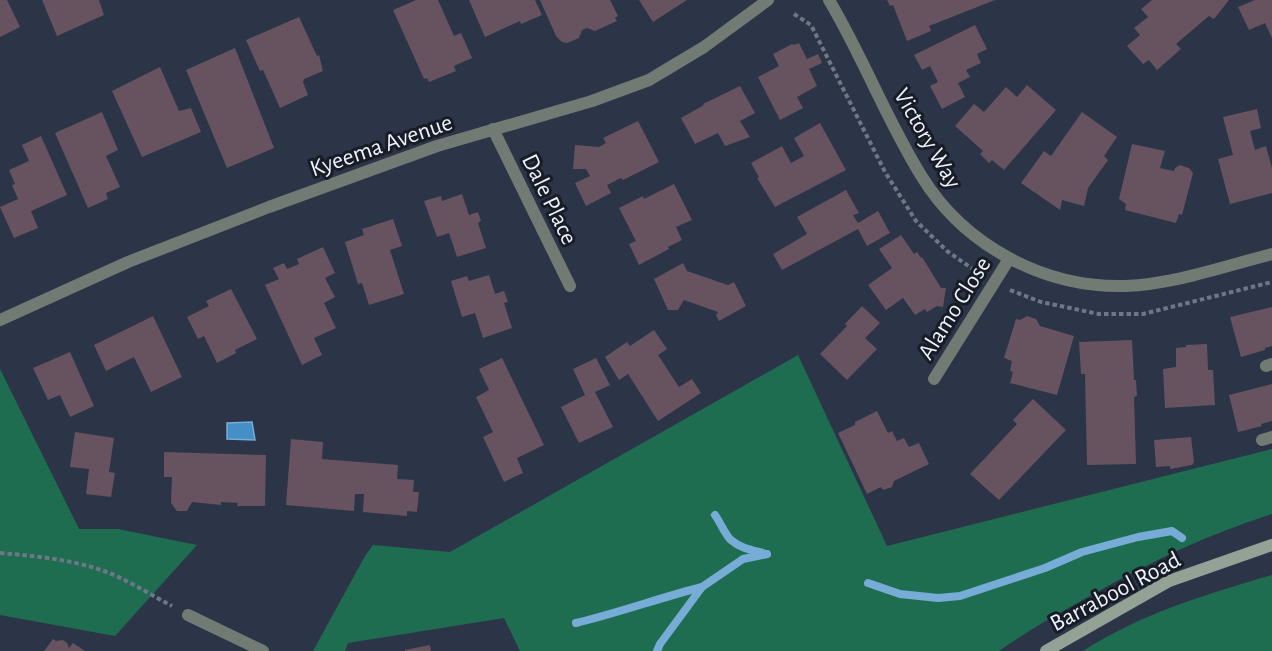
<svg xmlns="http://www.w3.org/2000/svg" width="1272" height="651" font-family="'Alegreya Sans',sans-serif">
  <rect width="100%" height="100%" fill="#2b3547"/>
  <path fill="#1f6d51" d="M798 355 887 546 1272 449V514C1209 534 1154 560 1097 592 1063 611 1030 629 999 651H520L504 618 348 643 345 651H313L365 556 373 545 450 552Z
    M0 369 79 529H118L197 545 115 636 0 615Z
    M1272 575V651H1083C1140 614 1207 594 1272 575Z"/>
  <path fill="#458ec6" stroke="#77acd7" stroke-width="1.5" d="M252 422 255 440 227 439V423Z"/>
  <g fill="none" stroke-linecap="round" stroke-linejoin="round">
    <path stroke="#77acd7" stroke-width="8" d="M715 515C720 522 726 536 731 540 740 548 752 550 763 553
      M868 583 900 594 938 598 960 596 1045 568 1082 552 1138 537 1172 531 1182 538
      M576 623C618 613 659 598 702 587
      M657 651 660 644 702 587 743 559 767 554"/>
  </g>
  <path fill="#67525f" d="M0 0H7L20 27 0 37Z
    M42 0H99L104 15 57 36Z
    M416 0H438L454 36 461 33 472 58 454 66 456 71 429 82 427 78 424 79 393 10Z
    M469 0H535L542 15 521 24 520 21 485 37Z
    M540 0H610L618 16 615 18 617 21 595 31 587 28 582 30 579 38 567 43 562 42 556 36Z
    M639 0H687L653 22Z
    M887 0H995L929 26 931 31 907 41 893 5 890 6Z
    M1152 0H1229L1214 19 1209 16 1176 44 1181 49 1157 70 1149 60 1143 64 1127 46 1140 35 1134 28 1148 17 1141 9Z
    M1255 0H1272V38L1265 23 1249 30 1238 7Z
    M299 17 317 56 319 55 323 71 304 79 303 82 308 95 280 108 263 70 260 71 246 40Z
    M975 25 987 49 977 54 981 63 966 70 970 77 958 83 965 97 942 109 930 86 938 82 930 66 922 70 914 55Z
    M799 43 807 59 818 54 822 63 809 69 817 86 797 97 803 108 780 120 758 77 779 66 773 54 792 44 794 45Z
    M235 48 274 148 227 168 186 70Z
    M160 67 179 111 191 108 201 132 142 157 112 91Z
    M1027 85 1056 110 1004 170 992 160 989 163 980 154 983 151 955 126 974 104 984 112 1006 87 1017 97Z
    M740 86 755 113 740 121 750 137 725 146 718 133 695 144 681 118 704 105 703 104Z
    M1257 109 1261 128 1250 131 1255 150 1266 146 1272 168V193L1230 204 1218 159 1233 155 1223 117Z
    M102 112 118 150 106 156 120 187 106 193 108 199 88 208 55 133Z
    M1082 112 1117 137 1104 156 1108 160 1088 188 1084 206 1062 200 1060 210 1021 183 1044 151 1051 156Z
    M638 121 659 162 623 180 621 178 607 185 611 193 586 206 575 183 590 176 586 169H573L575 145 599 147 606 143 603 138Z
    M820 123 846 170 775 207 757 178 759 177 751 163 782 146 791 163 804 156 794 138Z
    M41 136 67 195 31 211 38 228 14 238 0 207 18 199 12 185 15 184 9 170 29 161 22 145Z
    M1132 144 1165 151 1160 168 1174 171 1175 168 1180 165 1189 168 1193 173 1182 215 1179 214 1176 223 1125 210 1126 204 1119 199Z
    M674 184 692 220 676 227 682 240 668 247 669 249 639 265 629 244 636 241 619 208 643 196 644 199Z
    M846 190 859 213 853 215 858 223 878 211 890 233 867 246 858 229 782 270 773 254 807 234 797 217Z
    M462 194 469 215 478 212 481 221 478 223 486 248 457 257 449 233 437 237 424 201 441 196 442 201Z
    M393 219 402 246 390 250 404 294 369 305 362 283 358 284 345 242 364 235 362 229Z
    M901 235 914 254 917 252 921 258 922 257 941 288H946L943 307 937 306 927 312 925 309 915 315 903 298 886 310 868 285 892 268 879 249Z
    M323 247 335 273 325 278 335 297 324 303 336 328 314 338 322 355 302 365 265 285 279 279 273 268 284 263 287 269 299 264 297 259Z
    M683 263 687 271 728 285 734 282 746 306 719 321 716 315 718 312 684 300 678 310H668L654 279Z
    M489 275 495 294 504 291 508 302 504 303 512 328 483 338 475 313 462 317 451 281 467 276 469 281Z
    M231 289 257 339 235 350 236 353 217 363 204 336 198 339 187 317 209 306 206 301Z
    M862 306 880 323 865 338 877 349 847 380 820 354 847 326 845 324Z
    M1272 307V346L1265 348V350L1241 357 1230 317Z
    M153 316 182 377 151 392 134 357 106 371 94 345Z
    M1027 316 1036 319 1040 326 1074 336 1057 395 1010 383 1013 372 1010 371 1012 361 1004 358 1016 319 1020 320Z
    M654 330 667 349 658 355 679 387 692 379 701 393 658 421 628 374 619 380 605 357 627 342 630 346Z
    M1132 340 1134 380H1136L1137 396 1134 397 1136 464 1087 465 1085 374H1081L1079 342Z
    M1207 344 1208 370H1213L1215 405 1165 408 1163 369 1176 367V348L1186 347V345Z
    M70 352 94 406 70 417 60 395 48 400 33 368Z
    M502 358 544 445 517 458 523 473 504 482 483 437 493 432 476 397 489 390 479 369Z
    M596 358 610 385 595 392 613 427 579 443 561 407 585 395 573 369Z
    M1272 384V421L1261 424 1262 426 1238 432 1229 395Z
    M1033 399 1066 430 999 500 970 474 1017 424 1013 420Z
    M877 411 888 433 892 431 897 441 904 438 909 447 919 443 929 464 894 481 892 487 883 490 881 487 867 494 838 433 855 425V422Z
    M75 432 114 438 109 472 115 473 111 497 86 494 89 469 70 467Z
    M1191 437 1194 462 1192 465 1170 469V466L1156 467 1154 440Z
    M291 439 323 442 322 459 398 465 397 479 414 480 413 492H419L417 512 407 511V516L363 512 364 494H355L354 511 286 505Z
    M164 452 266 455 265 506H237L238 503 221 502V505L192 502 187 511H177L171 503 172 477H164Z
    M53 639 56 641 63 640 67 643 69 648 73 643 85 651H44Z
    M430 645 431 651H405V650Z"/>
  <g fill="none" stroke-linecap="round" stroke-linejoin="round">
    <path stroke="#6e7786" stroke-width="4" stroke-dasharray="4.5 3" stroke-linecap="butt" d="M794 14 811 25 885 172 916 221 947 251 980 274
      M1010 290 1041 302 1099 314H1143L1272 282
      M0 553C34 556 69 559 101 570 125 578 149 594 172 606"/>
    <path stroke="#727b73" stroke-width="12" d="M1266 366 1272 364
      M1262 440 1272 437"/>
    <path stroke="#727b73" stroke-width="12" d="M829 0C863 57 887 121 922 177 965 246 1044 288 1125 286 1175 284 1225 266 1272 254
      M493 129 570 286
      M0 320 128 262 269 207 437 146 592 101 649 80 704 47 768 0
      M934 379 1009 259
      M188 615 263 651"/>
    <path stroke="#94a296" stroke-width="12" d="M1046 651 1169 581 1272 545"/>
  </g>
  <g text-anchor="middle" stroke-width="6" stroke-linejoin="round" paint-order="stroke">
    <g font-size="24" fill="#ecf3fe" stroke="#181d25">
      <text transform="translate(928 138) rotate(60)" y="8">Victory Way</text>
      <text transform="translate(381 145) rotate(-19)" y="8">Kyeema Avenue</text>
      <text transform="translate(550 199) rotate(64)" y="8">Dale Place</text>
      <text transform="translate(954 308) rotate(-58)" y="8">Alamo Close</text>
      <text transform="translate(1115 591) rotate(-28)" y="8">Barrabool Road</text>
    </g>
  </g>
</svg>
